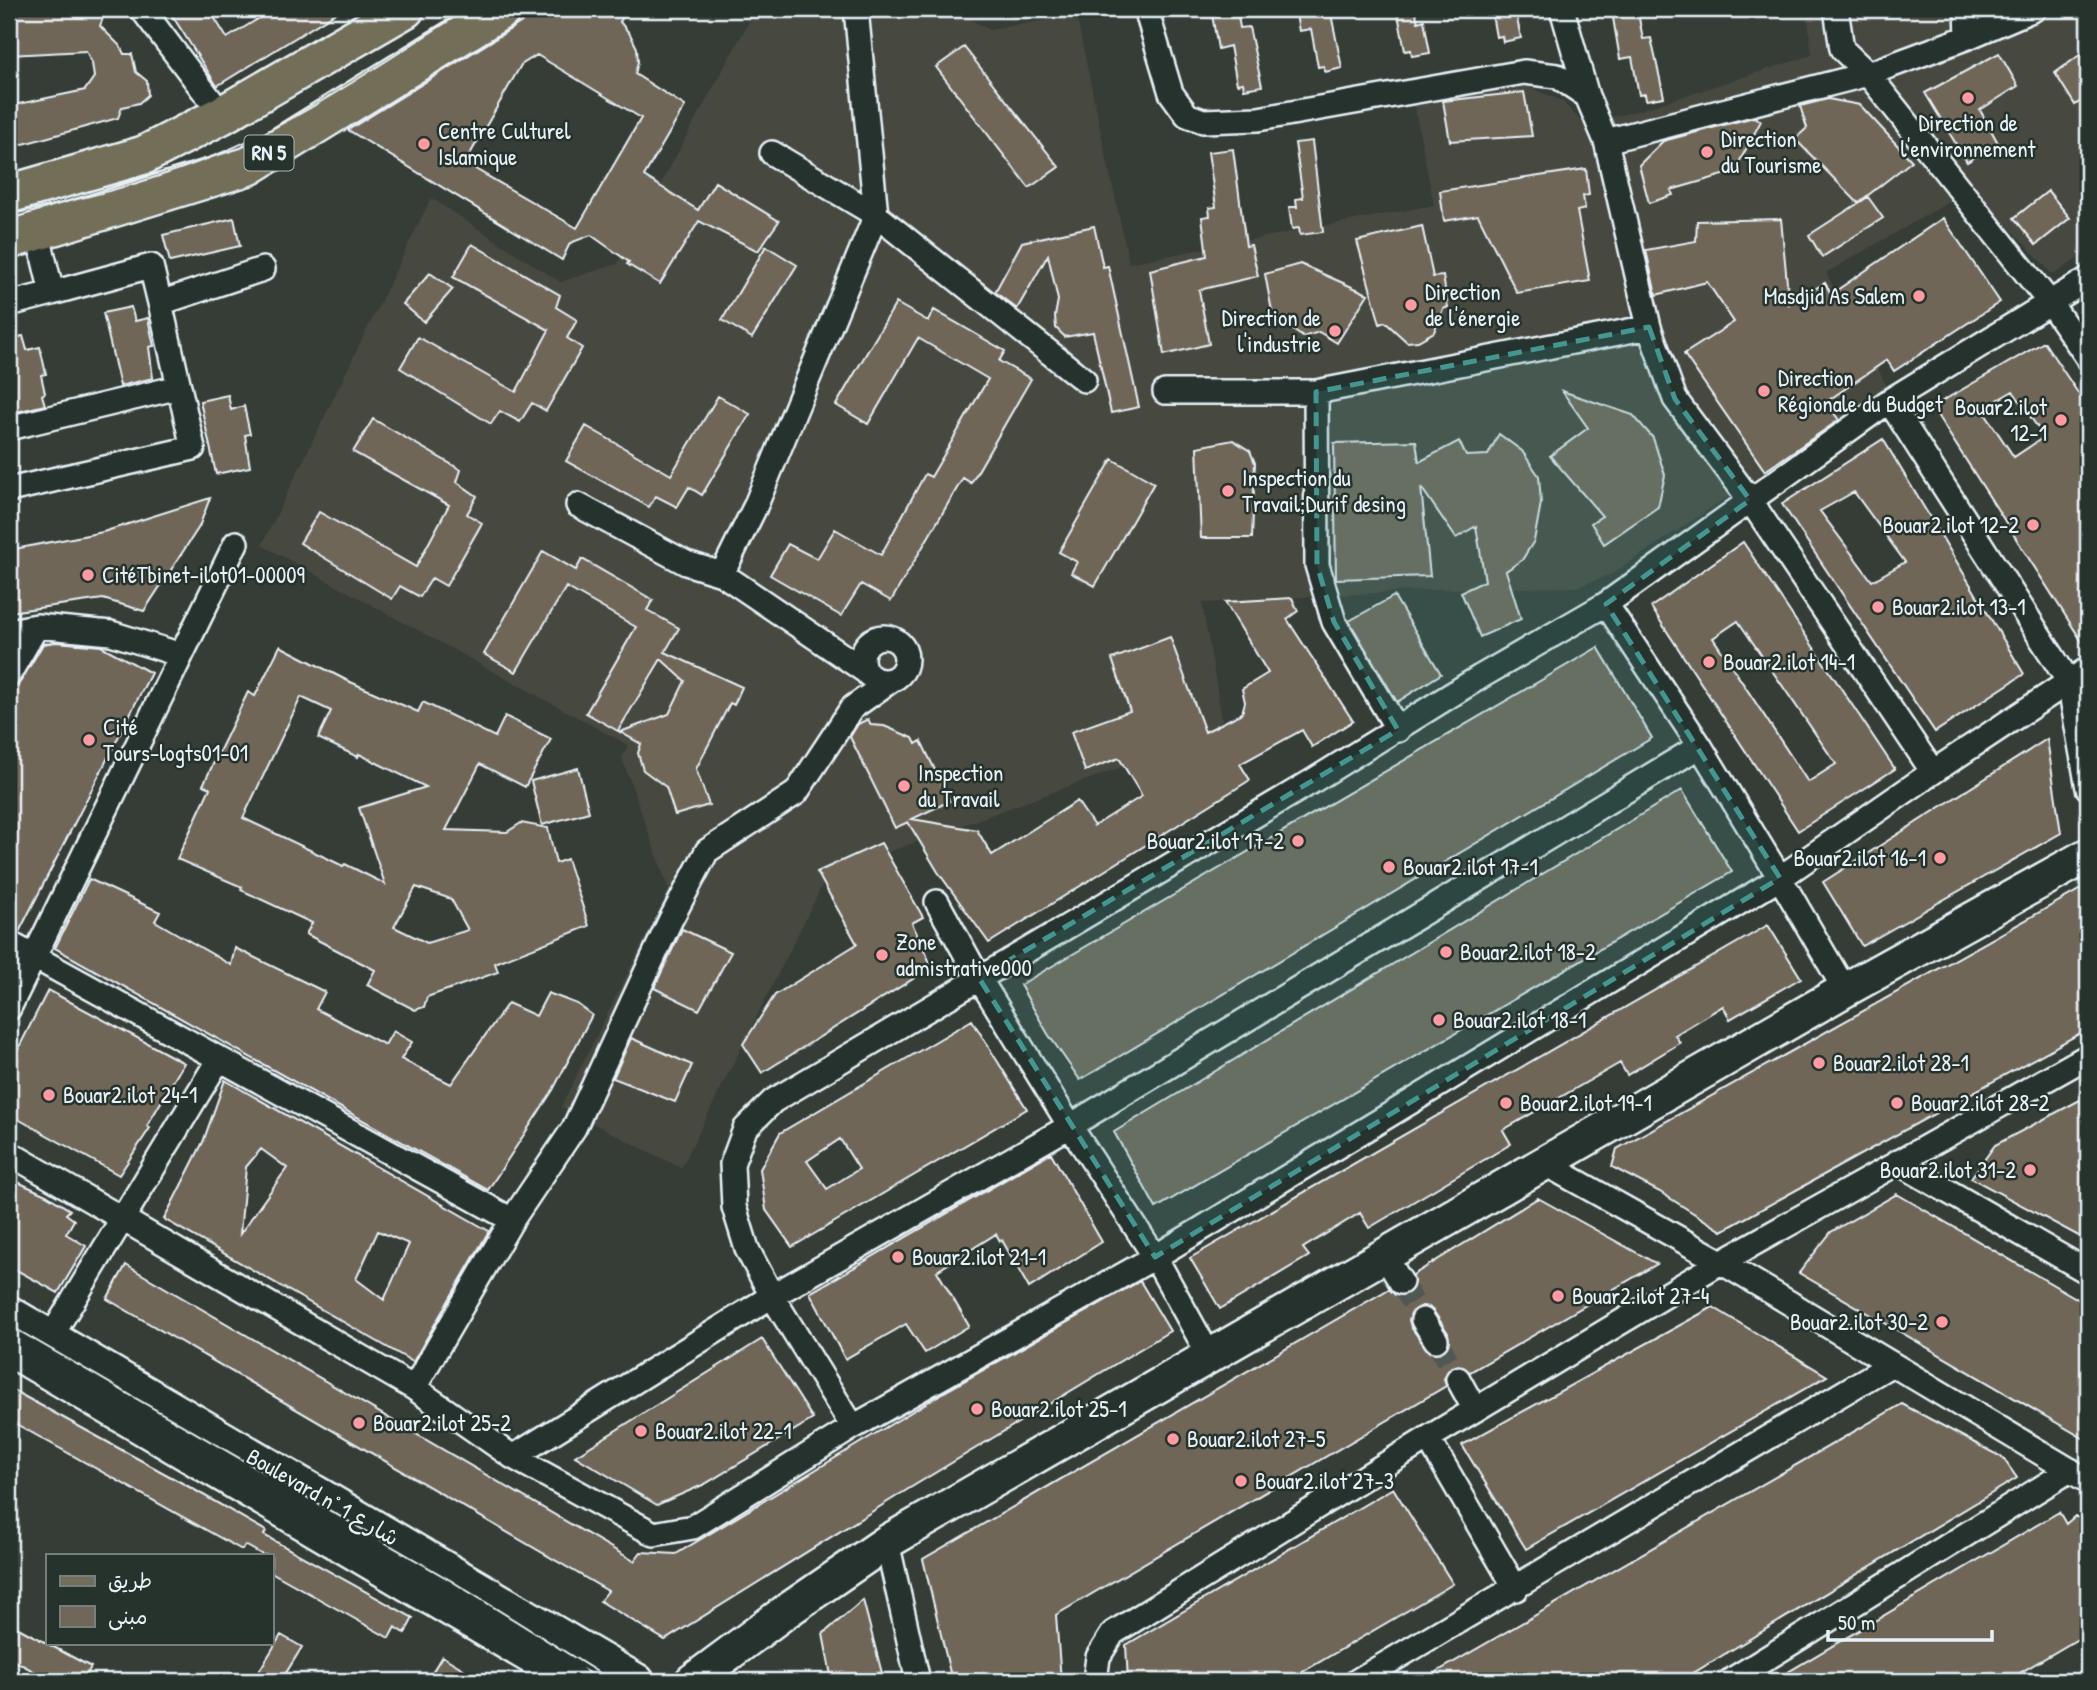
<svg xmlns="http://www.w3.org/2000/svg" width="2097" height="1690" font-family="'Patrick Hand','Playpen Sans Arabic',sans-serif">
  <rect width="100%" height="100%" fill="#353d36"/>
  <filter id="ink" filterUnits="userSpaceOnUse"><feTurbulence type="fractalNoise" baseFrequency=".0143" numOctaves="2"/><feDisplacementMap in="SourceGraphic" scale="14" xChannelSelector="R" yChannelSelector="G"/><feConvolveMatrix kernelMatrix="1 2 1 2 8 2 1 2 1" color-interpolation-filters="sRGB"/></filter>
  <g filter="url(#ink)">
    <path fill="#474940" d="M756 9H953L989 30 1076 15 1129 263 1434 205 1414 105 1515 81 1562 101 1583 124 1640 110 1812 55 1807 9H2088V252L2053 275 1973 188 1826 273 1889 390 1612 574 1577 587 1444 589 1202 603 1224 730 828 874 681 1168 561 1107 669 890 622 758 628 745 262 545 431 198 560 282 617 264Z"/>
    <path fill="#706659" stroke="#e8f1f8" stroke-width="2" fill-rule="evenodd" d="M9 9H88L104 15 100 26 120 46 124 54H132L136 72 147 81 148 95 139 103 122 107 118 118 9 148V106L85 90 94 77 92 63 86 51 9 55Z
      M168 9H209L227 38 274 9H342L217 86Z
      M543 9H627L620 22 630 34 637 48 638 62 635 74 685 106 644 176 698 210 715 182 779 221 758 251 699 221 660 284 627 264 629 262 591 235 570 243 562 260 348 130ZM537 55 641 118 577 228 465 163 521 65Z
      M1211 9H1237L1240 28 1249 27 1262 86 1244 89 1243 83 1237 84 1230 46 1218 49Z
      M1295 9H1330L1342 68 1325 72 1324 66 1318 67 1311 29 1299 31Z
      M1397 9H1415L1418 22 1424 20 1430 53 1412 56 1411 50 1405 51Z
      M1491 9H1515L1521 38 1503 42 1502 36 1496 37Z
      M1638 13 1643 39 1651 38 1664 97 1646 100 1645 94 1639 95 1632 57 1620 59 1613 18Z
      M964 47 1059 167 1029 188 936 67Z
      M2088 49V96L2075 105 2055 73Z
      M1999 53 2018 86 1980 110 1998 143 1967 162 1925 93Z
      M1524 92 1532 136 1450 141 1443 101Z
      M1828 99 1860 105 1912 161 1858 203 1795 139 1807 128 1800 106Z
      M1754 117 1761 121 1734 172 1671 190 1673 195 1649 203 1639 165 1663 141Z
      M1312 141 1323 232 1300 235 1299 228 1292 229 1289 207H1297L1296 199 1303 198 1295 143Z
      M1233 149 1246 246 1251 245 1258 276 1199 290 1209 344 1164 355 1150 270 1207 256 1202 217 1210 216 1209 208 1216 207 1208 152Z
      M1586 169 1589 195 1583 196 1585 209 1577 211 1590 281 1517 293 1478 215 1444 221 1440 191Z
      M2048 191 2070 218 2036 245 2014 218Z
      M1868 197 1883 218 1822 257 1809 235Z
      M234 218 240 246 170 262 163 235Z
      M1943 218 2000 302 1894 371 1887 360 1826 402 1839 420 1765 471 1684 354 1734 322 1707 282 1656 295 1646 250 1696 241 1697 221 1781 219 1789 304 1825 283 1831 294Z
      M1094 226 1103 267 1108 266 1139 407 1111 413 1093 332 1065 337 1056 328 1055 316 1058 300 1048 255 1017 309 995 292 1022 242Z
      M1422 226 1433 277 1443 276 1448 307 1443 309 1434 332 1418 341 1407 342 1385 322 1380 324 1357 241Z
      M472 244 560 295 556 307 577 320 567 338 582 348 546 411 532 403 520 422 500 411 491 424 400 368 418 337 516 392 549 330 453 277Z
      M766 246 797 265 752 338 722 320Z
      M1300 264 1368 294 1337 343 1319 332 1303 337 1294 331 1291 319 1274 322 1265 274Z
      M430 273 453 289 424 322 403 304Z
      M896 303 928 321 934 310 1005 351 999 361 1031 379 971 483 963 478 891 601 861 584 841 616 770 575 788 544 817 559 835 529 881 555 925 474 931 477 988 379 918 338 868 424 836 405Z
      M131 307 135 321 148 318 154 346 149 347 153 378 120 386 103 313Z
      M23 336 27 350 40 347 46 374 41 375 45 393 42 395 45 405 12 413 9 400V339Z
      M2044 342 2088 408V651L1932 407ZM2013 391 2044 437 2014 457 1982 409Z
      M1562 391 1633 415 1653 438 1665 475 1658 507 1604 544 1591 523 1602 516 1550 456 1588 428Z
      M228 395 231 410 244 406 250 434 245 435 250 467 216 474 200 401Z
      M718 396 750 414 702 495 689 487 677 507 656 496 649 507 566 461 586 426 671 475Z
      M373 419 461 470 457 482 477 496 467 514 482 523 446 586 432 578 420 597 400 586 392 599 300 543 319 512 416 567 449 505 353 452Z
      M1499 434 1522 451 1539 476 1541 503 1534 541 1522 560 1506 571 1521 619 1480 637 1461 592 1485 581 1476 526 1456 538 1421 487 1430 576 1336 579 1334 443 1416 441 1419 462 1459 441 1466 456 1488 455Z
      M1883 439 2024 674 1935 732 1782 504ZM1854 492 1905 562 1872 581 1820 511Z
      M1233 440 1250 451 1255 463 1252 538H1201L1197 447Z
      M1112 459 1154 483 1095 586 1071 573 1077 562 1059 552Z
      M210 498 199 527 144 611 103 599 9 612V550L103 532Z
      M1743 542 1895 769 1798 831 1651 607ZM1738 621 1836 764 1808 782 1713 638Z
      M543 551 576 570 582 559 653 600 647 610 679 628 665 652 742 687 734 705 730 703 696 769 709 805 675 815 666 787 643 770 638 753 641 744 620 732 669 714 685 681 661 659 618 731 586 713 636 627 566 587 516 672 484 654Z
      M1394 596 1441 674 1397 702 1349 621Z
      M1292 598 1298 611 1287 619 1353 721 1312 747 1302 730 1240 764 1250 780 989 943 938 872 908 822 895 828 850 737 858 724 868 719 871 725 884 726 913 738 916 744 921 741 950 801 912 819 977 830 992 855 1077 801 1094 826 1142 796 1119 758 1085 771 1071 732 1130 711 1112 659 1170 637 1205 732 1242 713 1245 702 1242 689 1268 673 1225 602Z
      M56 642 101 646 151 673 19 932 9 929V695L21 681 43 644Z
      M280 646 346 680 418 712 423 702 495 737 505 716 551 739 525 787 480 764 446 830 507 832 521 823 548 828 556 863 567 859 589 926 495 963 498 972 427 997 424 1007 415 1010 367 985 375 970 306 934 312 923 241 890 242 887 177 859 210 788 203 785 248 692 255 696ZM301 697 331 711 318 738 358 757 359 754 426 787 359 808 385 884 345 864 343 866 243 818ZM416 887 451 899 468 930 427 943 394 927Z
      M1598 647 1652 738 1080 1080 1048 1034 1020 985Z
      M2047 739 2061 833 1862 946 1823 882Z
      M578 768 589 812 542 825 531 781Z
      M1682 790 1732 872 1156 1208 1114 1132Z
      M881 843 923 917 912 923 932 967 762 1073 743 1044 775 995 857 944 817 872Z
      M89 879 160 912 155 921 231 965 235 948 325 992 316 1009 385 1045 393 1031 412 1042 401 1059 451 1084 508 1003 536 1016 548 993 577 1004 592 1015 553 1090 488 1190 55 948Z
      M2088 885V1029L1722 1231 1660 1192 1612 1167 1617 1149Z
      M1768 925 1801 978 1730 1019 1723 1006 1675 1035 1680 1043 1627 1075 1620 1063 1503 1130 1511 1144 1369 1228 1360 1213 1303 1248 1309 1256 1220 1309 1190 1258Z
      M682 929 731 952 699 1010 654 988Z
      M48 990 184 1063 147 1126 150 1128 119 1175 9 1114V1067Z
      M972 1020 1027 1109 792 1247 766 1210 760 1169 780 1133ZM840 1139 859 1169 827 1189 807 1161Z
      M631 1038 692 1065 675 1102 613 1078Z
      M225 1080 489 1231 413 1362 164 1219 203 1142ZM261 1149 287 1168 240 1234 246 1167ZM378 1231 409 1244 384 1300 356 1279Z
      M2080 1100 2088 1105V1154L2079 1167 2088 1172V1241L1971 1178 1995 1145Z
      M1051 1153 1102 1242 1029 1288 1002 1240 1000 1241 996 1234 937 1271 969 1326 925 1353 906 1324 845 1359 810 1293Z
      M9 1178 46 1195 70 1210 66 1214 74 1220 66 1234 86 1246 58 1293 9 1266Z
      M1897 1194 2088 1305V1441L1799 1273 1831 1232Z
      M1538 1198 1657 1264 1470 1372 1459 1365 1451 1367 1444 1378 1446 1386 1056 1615 1061 1681H952L923 1559 1389 1289 1395 1295 1408 1294 1414 1288 1413 1275ZM1422 1306 1429 1307 1434 1312 1448 1333 1449 1346 1443 1352 1436 1354 1429 1352 1411 1327 1409 1320 1411 1313Z
      M126 1265 634 1561 641 1552 676 1554 941 1394 1140 1281 1170 1331 910 1488 665 1640 600 1601 608 1591 107 1299Z
      M1713 1307 1827 1376 1526 1549 1462 1445Z
      M762 1339 813 1419 705 1484 657 1505 575 1456Z
      M9 1388 193 1489 266 1531 264 1535 413 1618 405 1633 395 1627 389 1638 271 1572V1555H263L245 1545 242 1550 9 1420Z
      M1902 1404 2003 1458 2017 1478 1680 1681H1421Z
      M1393 1488 1453 1584 1287 1681H1128L1126 1645Z
      M2059 1512 2066 1524 2075 1516 2088 1524V1633L2006 1681H1773Z
      M863 1600 884 1681H832L823 1634Z
      M9 1623 91 1667 83 1681H52L9 1658Z
      M281 1635 302 1647 281 1681H253Z
      M442 1656 465 1670 459 1681H427Z"/>
    <g fill="none" stroke-linecap="round" stroke-linejoin="round">
      <path stroke="#505853" stroke-width="23" stroke-dasharray="23 11" stroke-linecap="butt" d="M1401 1282 1423 1320
        M1436 1340 1458 1379"/>
      <defs>
        <path id="street" d="M142 9 222 115
          M1146 9 1171 93 1187 115 1203 121 1258 119 1524 72 1557 76 1587 96 1606 141 1649 327 1675 399 1750 500 1933 772
          M1562 9 1587 96
          M1836 9 1842 49 1868 74 1968 37 2034 9
          M1967 9 1968 37
          M1606 141 1868 74 2050 303 2088 358
          M772 153 876 215 1084 380
          M37 231 52 293 151 266 160 303 263 269
          M9 304 52 293
          M1165 392H1316L1649 327
          M1316 392 1317 565 1334 622 1398 730
          M1889 401 2069 682 2088 788
          M9 428 179 387
          M9 490 193 448 160 303
          M578 505 686 563 722 574 865 671
          M722 574 755 507 876 215 856 9
          M1606 604 1700 746 1780 878 1845 990
          M9 631 37 626 111 633 181 655
          M862 659a22 22 0 1 1 44 0a22 22 0 1 1-44 0Z
          M9 674 37 626
          M937 902 979 978 1070 1126 1155 1257 1210 1357
          M9 943 512 1220
          M9 1008 236 543
          M9 1153 414 1388 513 1457 654 1534 693 1527 853 1427 1155 1257 1780 878 1933 772 2088 669
          M1897 1162 2088 1272
          M1544 1163 1721 1262 2088 1481
          M1384 1255 1401 1282
          M1423 1320 1436 1340
          M51 1337 219 1059
          M1458 1379 1475 1410
          M414 1388 512 1220 574 1128 670 921 707 851 796 793 852 708 890 681
          M853 1427 772 1296 747 1249 734 1207 732 1164 745 1129 773 1101 1311 782 1480 677 1606 604 1889 401 2088 279
          M1428 1438 1516 1589
          M513 1457 772 1296 1070 1126 1700 746
          M887 1542 918 1681
          M1095 1681 1098 1657 1113 1633 1428 1438 1721 1262 2088 1056
          M1357 1681 1892 1364
          M1730 1681 2070 1470"/>
        <path id="secondary" d="M9 1313 637 1681
          M9 1349 572 1681
          M692 1681 785 1612 887 1542 1845 990 2088 855"/>
        <path id="primary" d="M9 194 144 155 222 115 405 9
          M9 240 249 166 503 9"/>
      </defs>
      <use href="#street" stroke="#e8f1f8" stroke-width="28"/>
      <use href="#secondary" stroke="#e8f1f8" stroke-width="38"/>
      <use href="#primary" stroke="#e8f1f8" stroke-width="42"/>
      <use href="#street" stroke="#26332d" stroke-width="23"/>
      <use href="#secondary" stroke="#26332d" stroke-width="33"/>
      <use href="#primary" stroke="#726e59" stroke-width="37"/>
      <path stroke="#e8f1f8" stroke-width="2" d="M9 215C77 200 144 184 209 158 300 122 385 60 468 9
        M9 1325 450 1580 612 1681"/>
    </g>
  </g>
  <path fill="#459590" fill-opacity="0.2" stroke="#459590" stroke-width="5" stroke-dasharray="14 9" stroke-linejoin="round" d="M1649 327 1675 399 1750 500 1606 604 1780 878 1155 1257 979 978 1398 730 1334 622 1317 565 1316 392Z"/>
  <g fill="#ff9aa2" stroke="#26332d" stroke-width="2.5">
    <circle cx="1968" cy="98" r="7"/>
    <circle cx="424" cy="144" r="7"/>
    <circle cx="1707" cy="152" r="7"/>
    <circle cx="1919" cy="296" r="7"/>
    <circle cx="1411" cy="305" r="7"/>
    <circle cx="1335" cy="331" r="7"/>
    <circle cx="1764" cy="391" r="7"/>
    <circle cx="2061" cy="420" r="7"/>
    <circle cx="1228" cy="491" r="7"/>
    <circle cx="2033" cy="525" r="7"/>
    <circle cx="88" cy="575" r="7"/>
    <circle cx="1878" cy="607" r="7"/>
    <circle cx="1709" cy="662" r="7"/>
    <circle cx="89" cy="740" r="7"/>
    <circle cx="904" cy="786" r="7"/>
    <circle cx="1298" cy="841" r="7"/>
    <circle cx="1940" cy="858" r="7"/>
    <circle cx="1389" cy="867" r="7"/>
    <circle cx="1446" cy="952" r="7"/>
    <circle cx="882" cy="955" r="7"/>
    <circle cx="1439" cy="1020" r="7"/>
    <circle cx="1819" cy="1063" r="7"/>
    <circle cx="49" cy="1095" r="7"/>
    <circle cx="1506" cy="1103" r="7"/>
    <circle cx="1897" cy="1103" r="7"/>
    <circle cx="2030" cy="1170" r="7"/>
    <circle cx="898" cy="1257" r="7"/>
    <circle cx="1558" cy="1296" r="7"/>
    <circle cx="1942" cy="1322" r="7"/>
    <circle cx="977" cy="1409" r="7"/>
    <circle cx="359" cy="1423" r="7"/>
    <circle cx="641" cy="1431" r="7"/>
    <circle cx="1173" cy="1439" r="7"/>
    <circle cx="1241" cy="1481" r="7"/>
  </g>
  <g text-anchor="middle" stroke-width="5" stroke-linejoin="round" paint-order="stroke">
    <rect fill="#26332d" stroke="#aeb8bb" stroke-width="2" x="244.5" y="135.5" width="49" height="35" rx="5"/>
    <g font-size="21" font-weight="bold" fill="#e8f1f8">
      <text x="269" y="160">RN 5</text>
    </g>
    <g font-size="23" fill="#e8f1f8" stroke="#26332d" text-anchor="start">
      <text x="1968" y="131" text-anchor="middle">Direction de<tspan x="1968" dy="26">l'environnement</tspan></text>
      <text x="438" y="139">Centre Culturel<tspan x="438" dy="26">Islamique</tspan></text>
      <text x="1721" y="147">Direction<tspan x="1721" dy="26">du Tourisme</tspan></text>
      <text x="1425" y="300">Direction<tspan x="1425" dy="26">de l'énergie</tspan></text>
      <text x="1905" y="304" text-anchor="end">Masdjid As Salem</text>
      <text x="1321" y="326" text-anchor="end">Direction de<tspan x="1321" dy="26">l'industrie</tspan></text>
      <text x="1778" y="386">Direction<tspan x="1778" dy="26">Régionale du Budget</tspan></text>
      <text x="2047" y="415" text-anchor="end">Bouar2.ilot<tspan x="2047" dy="26">12-1</tspan></text>
      <text x="1242" y="486">Inspection du<tspan x="1242" dy="26">Travail;Durif desing</tspan></text>
      <text x="2019" y="533" text-anchor="end">Bouar2.ilot 12-2</text>
      <text x="102" y="583">CitéTbinet-ilot01-00009</text>
      <text x="1892" y="615">Bouar2.ilot 13-1</text>
      <text x="1723" y="670">Bouar2.ilot 14-1</text>
      <text x="103" y="735">Cité<tspan x="103" dy="26">Tours-logts01-01</tspan></text>
      <text x="918" y="781">Inspection<tspan x="918" dy="26">du Travail</tspan></text>
      <text x="1284" y="849" text-anchor="end">Bouar2.ilot 17-2</text>
      <text x="1926" y="866" text-anchor="end">Bouar2.ilot 16-1</text>
      <text x="1403" y="875">Bouar2.ilot 17-1</text>
      <text x="896" y="950">Zone<tspan x="896" dy="26">admistrative000</tspan></text>
      <text x="1460" y="960">Bouar2.ilot 18-2</text>
      <text x="1453" y="1028">Bouar2.ilot 18-1</text>
      <text x="1833" y="1071">Bouar2.ilot 28-1</text>
      <text x="63" y="1103">Bouar2.ilot 24-1</text>
      <text x="1520" y="1111">Bouar2.ilot 19-1</text>
      <text x="1911" y="1111">Bouar2.ilot 28-2</text>
      <text x="2016" y="1178" text-anchor="end">Bouar2.ilot 31-2</text>
      <text x="912" y="1265">Bouar2.ilot 21-1</text>
      <text x="1572" y="1304">Bouar2.ilot 27-4</text>
      <text x="1928" y="1330" text-anchor="end">Bouar2.ilot 30-2</text>
      <text x="991" y="1417">Bouar2.ilot 25-1</text>
      <text x="373" y="1431">Bouar2.ilot 25-2</text>
      <text x="655" y="1439">Bouar2.ilot 22-1</text>
      <text x="1187" y="1447">Bouar2.ilot 27-5</text>
      <text x="1255" y="1489">Bouar2.ilot 27-3</text>
    </g>
    <g font-size="23" fill="#e8f1f8" stroke="#26332d">
      <text transform="translate(323 1497) rotate(30)" y="8">Boulevard n° شارع 1</text>
    </g>
  </g>
  <rect width="2097" height="1690" fill="none" stroke="#26332d" stroke-width="35"/>
  <rect x="18" y="18" width="2062" height="1655" fill="none" stroke="#e8f1f8" stroke-width="2.5" filter="url(#ink)"/>
  <rect x="46" y="1554" width="228" height="91" fill="#26332d" stroke="#747f7e" stroke-width="2"/>
  <rect x="60" y="1576" width="35" height="10" fill="#726e59" stroke="#747f7e" stroke-width="2"/>
  <text x="108" y="1588" font-size="21" fill="#e8f1f8">طريق</text>
  <rect x="60" y="1606" width="35" height="21" fill="#706659" stroke="#747f7e" stroke-width="2"/>
  <text x="108" y="1624" font-size="21" fill="#e8f1f8">مبنى</text>
  <path d="M1828 1630v10h164v-10" fill="none" stroke="#e8f1f8" stroke-width="3.5"/>
  <text x="1838" y="1630" font-size="21" fill="#e8f1f8" stroke="#26332d" stroke-width="5" paint-order="stroke">50 m</text>
</svg>
